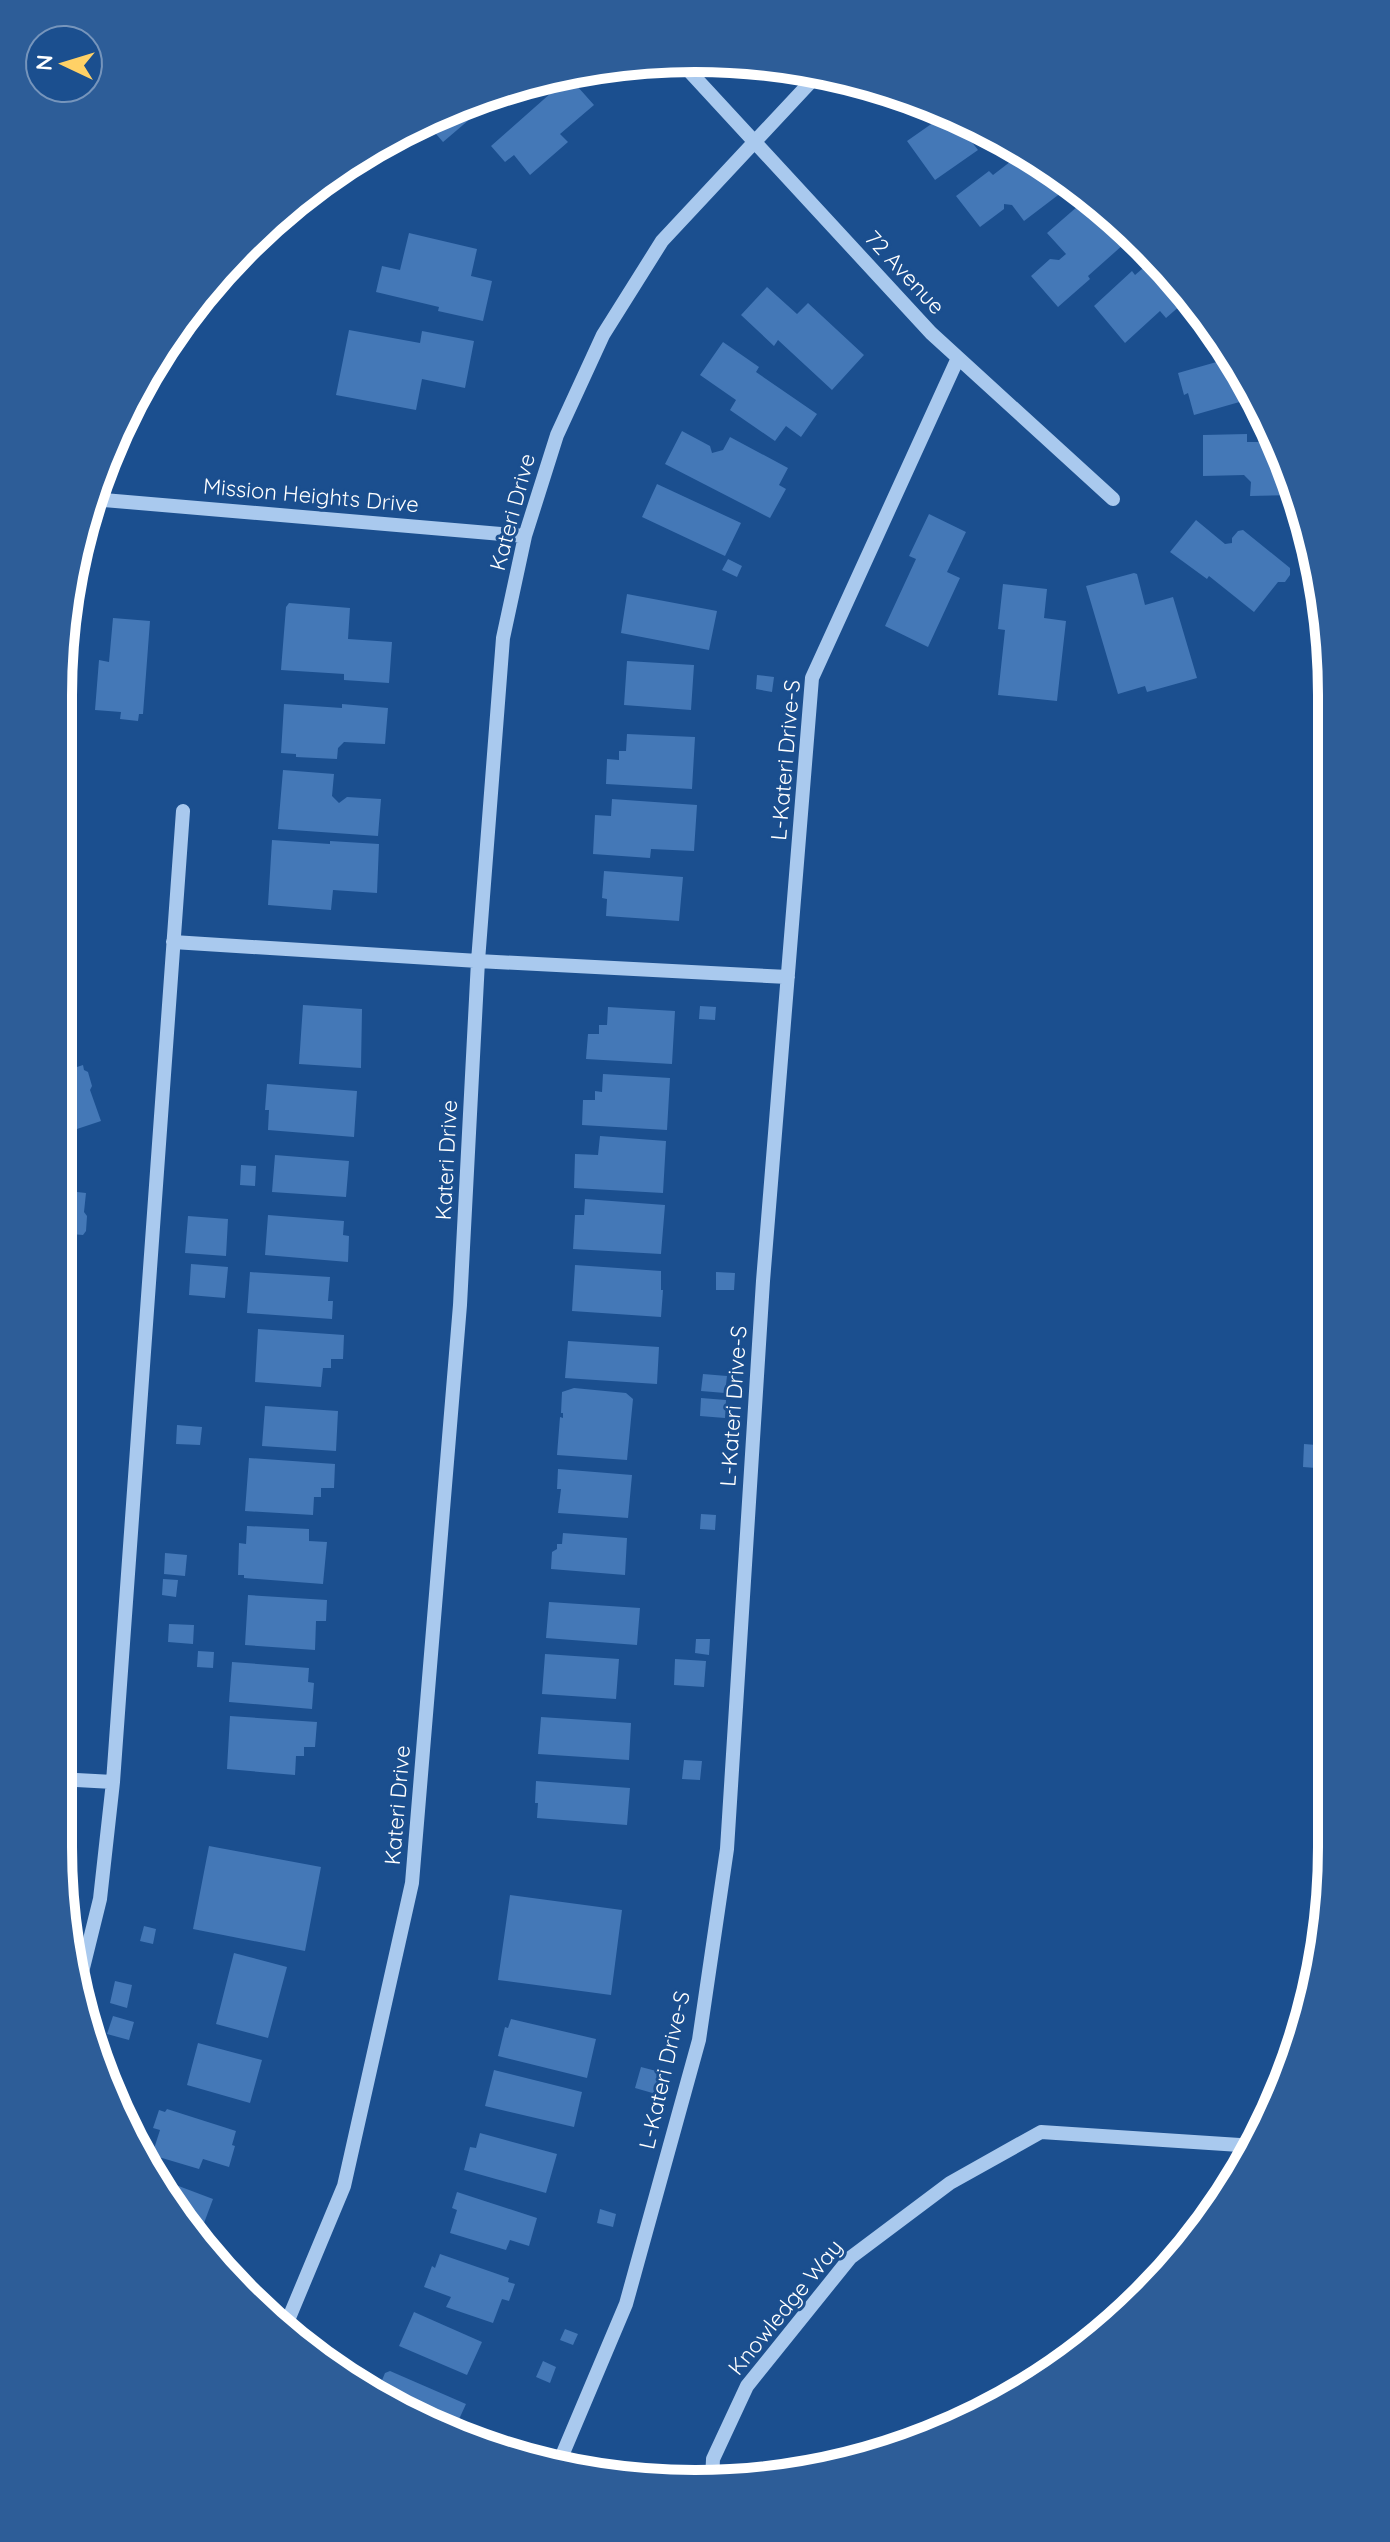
<svg xmlns="http://www.w3.org/2000/svg" width="1390" height="2542" font-family="Quicksand,sans-serif">
  <rect width="100%" height="100%" fill="#1b4f8f"/>
  <path fill="#4478b7" d="M569 77 594 105 560 134 568 142 530 175 514 155 505 162 491 146Z
    M526 81 502 102 497 96 443 142 424 120Z
    M947 113 986 131 971 141 978 150 935 180 907 141Z
    M1024 151 1070 186 1024 221 1012 205 1004 204V209L980 227 956 196 989 171 993 175Z
    M1086 199 1133 236 1088 276 1090 279 1058 307 1031 276 1050 259 1059 260 1066 254 1047 233Z
    M409 233 477 249 471 276 492 281 483 321 438 311 439 307 376 292 382 266 400 270Z
    M1156 257 1189 298 1166 318 1160 311 1125 343 1094 306 1132 271 1135 275Z
    M767 287 797 314 808 303 864 355 832 390 778 340 774 346 741 315Z
    M349 330 420 343 422 331 474 341 465 388 422 379 416 410 336 395Z
    M723 342 759 367 756 372 817 414 801 437 786 426 775 441 730 410 736 400 700 375Z
    M1227 346 1251 395H1249L1250 399 1194 415 1188 393 1184 395 1178 373 1220 361 1218 356 1223 347Z
    M682 431 710 446 712 453 723 450 730 437 788 468 779 485 786 489 770 518 665 464Z
    M1247 434V442H1275L1299 495 1250 496 1251 482 1244 475 1203 476V435Z
    M657 484 741 523 725 556 642 517Z
    M929 514 966 532 947 572 960 578 928 647 885 626 916 559 909 556Z
    M1196 520 1225 544 1232 543V538L1238 531 1243 530 1290 568V575L1285 582H1278L1254 612 1209 576 1207 579 1170 552Z
    M728 559 742 566 737 577 722 570Z
    M1134 573 1137 574 1145 605 1173 597 1197 678 1147 692 1145 686 1118 694 1086 586Z
    M1003 584 1047 589 1044 618 1066 621 1057 701 998 695 1005 630 998 629Z
    M627 594 717 611 709 650 621 633Z
    M289 603 350 608 348 639 392 642 389 683 344 680V674L281 670 286 607Z
    M113 618 150 621 143 714H139L138 721 120 719 121 712 95 710 99 660 109 662Z
    M59 653 74 654 69 718H59Z
    M627 661 694 665 691 710 624 705Z
    M757 675 774 677 772 692 756 689Z
    M284 704 342 708V704L388 708 385 744 344 742 338 748 337 759 296 757V754L281 753Z
    M627 734 695 737 692 789 606 784 607 759 619 760V751H626Z
    M283 770 334 774 332 796 339 803 347 797 381 799 378 836 278 829Z
    M612 799 697 805 694 851 651 849 650 858 593 854 595 815 611 816Z
    M272 840 330 844V841L379 844 377 893 333 890 331 910 268 905Z
    M604 871 683 877 679 921 606 916 607 899 602 898Z
    M303 1005 362 1009 361 1068 299 1064Z
    M700 1006 716 1007 715 1020 699 1019Z
    M608 1007 675 1011 672 1064 586 1059 588 1034H599V1025H607Z
    M83 1065 84 1070 88 1072 92 1086 90 1090 101 1121 59 1135V1073Z
    M603 1074 670 1078 667 1130 582 1125 583 1100H595V1091L602 1092Z
    M267 1084 357 1091 354 1137 268 1130 269 1110H265Z
    M600 1136 666 1141 663 1193 574 1188 575 1154 598 1155Z
    M275 1155 349 1161 346 1197 272 1192Z
    M241 1165 256 1166 255 1186 240 1185Z
    M59 1190 86 1193 84 1212 87 1216 86 1231 83 1235 59 1233Z
    M585 1199 665 1205 661 1254 573 1249 575 1215H584Z
    M268 1215 344 1221 343 1235 349 1236 348 1262 265 1255Z
    M188 1216 228 1219 226 1256 185 1253Z
    M59 1261 72 1262 69 1299 59 1298Z
    M191 1264 228 1267 225 1298 189 1295Z
    M575 1265 661 1271V1290H663L661 1317 572 1311Z
    M250 1272 330 1277 328 1301H333L332 1319 247 1313Z
    M716 1272 735 1273 734 1290H716Z
    M258 1329 344 1335 343 1359H331V1368H323L321 1387 255 1382Z
    M568 1341 659 1347 657 1384 565 1378Z
    M703 1374 727 1376 725 1393 701 1391Z
    M574 1388 626 1393 633 1399 627 1460 557 1455 560 1417 563 1418V1413H561L562 1392Z
    M701 1398 726 1400 725 1418 700 1416Z
    M265 1406 338 1411 336 1451 262 1446Z
    M177 1425 202 1427 200 1445 176 1444Z
    M1304 1444 1329 1446V1469L1303 1467Z
    M249 1458 335 1464 334 1488H321V1497H314L313 1515 245 1511Z
    M558 1469 632 1475 628 1518 558 1513 561 1489H557Z
    M701 1514 716 1515 715 1530 700 1529Z
    M247 1526 309 1529V1541L327 1542 323 1584 244 1578V1575H238L239 1543 246 1544Z
    M563 1533 627 1538 625 1575 551 1569 552 1552 557 1549V1544H562Z
    M165 1553 187 1555 185 1576 164 1574Z
    M163 1579 178 1580 176 1597 162 1595Z
    M248 1595 327 1600 326 1621H316L315 1650 245 1645Z
    M549 1602 640 1608 637 1645 546 1638Z
    M169 1624 194 1625 193 1644 168 1642Z
    M696 1639H710L709 1655 695 1653Z
    M198 1651 214 1652 213 1668 197 1667Z
    M545 1654 619 1659 616 1699 542 1694Z
    M675 1659 706 1661 704 1687 674 1685Z
    M232 1662 309 1668 308 1682 314 1683 312 1709 229 1702Z
    M230 1716 317 1722 315 1747H304V1756H296L295 1775 227 1769Z
    M541 1717 631 1723 629 1760 538 1754Z
    M684 1760 702 1761 700 1780 682 1779Z
    M536 1781 630 1788 627 1825 537 1818 538 1803H535Z
    M209 1846 321 1867 305 1951 193 1929Z
    M510 1895 622 1910 611 1995 498 1980Z
    M144 1926 156 1929 153 1944 140 1941Z
    M234 1953 287 1967 268 2038 216 2024Z
    M115 1981 132 1985 127 2008 110 2003Z
    M113 2016 134 2022 129 2040 107 2034Z
    M511 2019 596 2039 587 2078 498 2056 505 2027 508 2028Z
    M198 2043 262 2060 250 2103 187 2085Z
    M641 2067 660 2072 656 2094 635 2088Z
    M494 2070 582 2092 574 2127 485 2106Z
    M167 2109 236 2131 232 2145 235 2146 229 2167 203 2159 199 2169 152 2155 160 2130 153 2128 159 2110 165 2112Z
    M480 2133 557 2154 546 2193 464 2170 470 2147 476 2148Z
    M160 2179 213 2199 204 2223 198 2221 193 2234 189 2233Z
    M457 2192 537 2218 529 2246 510 2240 506 2250 450 2233 457 2210 452 2208Z
    M600 2209 616 2214 613 2227 597 2223Z
    M440 2254 509 2278 508 2282 515 2284 509 2301 502 2299 493 2323 446 2307 451 2297 424 2287 432 2266 435 2268Z
    M414 2312 482 2342 467 2375 399 2346Z
    M565 2329 578 2334 573 2345 560 2340Z
    M543 2361 556 2367 550 2383 536 2377Z
    M390 2371 466 2404 455 2428 379 2394 378 2390 385 2373Z"/>
  <g fill="none" stroke-linecap="round" stroke-linejoin="round">
    <path stroke="#a9c9ee" stroke-width="14" d="M679 60 931 333 1113 499
      M92 499 525 536
      M173 942 478 961 788 977
      M58 1779 113 1782
      M80 1980 100 1899 113 1782 183 811
      M286 2325 344 2186 412 1883 460 1305 478 961 503 638 525 536 557 435 603 335 662 241 819 73
      M558 2465 626 2304 699 2040 727 1849 763 1281 812 678 958 358
      M712 2480 713 2459 747 2386 850 2258 950 2183 1041 2132 1255 2146"/>
  </g>
  <g text-anchor="middle" stroke-width="6" stroke-linejoin="round" paint-order="stroke">
    <g font-size="22" fill="#fff" stroke="#1b4f8f">
      <text transform="translate(905 272) rotate(47)" y="8">72 Avenue</text>
      <text transform="translate(311 495) rotate(5)" y="8">Mission Heights Drive</text>
      <text transform="translate(512 512) rotate(-75)" y="8">Kateri Drive</text>
      <text transform="translate(785 760) rotate(-85)" y="8">L-Kateri Drive-S</text>
      <text transform="translate(446 1160) rotate(-87)" y="8">Kateri Drive</text>
      <text transform="translate(733 1406) rotate(-86)" y="8">L-Kateri Drive-S</text>
      <text transform="translate(397 1805) rotate(-85)" y="8">Kateri Drive</text>
      <text transform="translate(664 2070) rotate(-77)" y="8">L-Kateri Drive-S</text>
      <text transform="translate(785 2307) rotate(-51)" y="8">Knowledge Way</text>
    </g>
  </g>
  <path d="M0 0H1390V2542H0ZM695 72H695A623 623 0 0 1 1318 695V1847A623 623 0 0 1 695 2470H695A623 623 0 0 1 72 1847V695A623 623 0 0 1 695 72Z" fill="#2d5d98" fill-rule="evenodd"/>
  <path fill="none" stroke="#fff" stroke-width="10" d="M695 72H695A623 623 0 0 1 1318 695V1847A623 623 0 0 1 695 2470H695A623 623 0 0 1 72 1847V695A623 623 0 0 1 695 72Z"/>
  <g transform="translate(64 64) rotate(274)"><circle r="38" fill="#1b4f8f" stroke="#7695bc" stroke-width="2"/>
  <path d="M0-6L14 30L0 20L-14 30Z" fill="#ffd166"/>
  <text y="-12" font-size="22" font-weight="bold" text-anchor="middle" fill="#ffffff">N</text>
  </g>
</svg>
